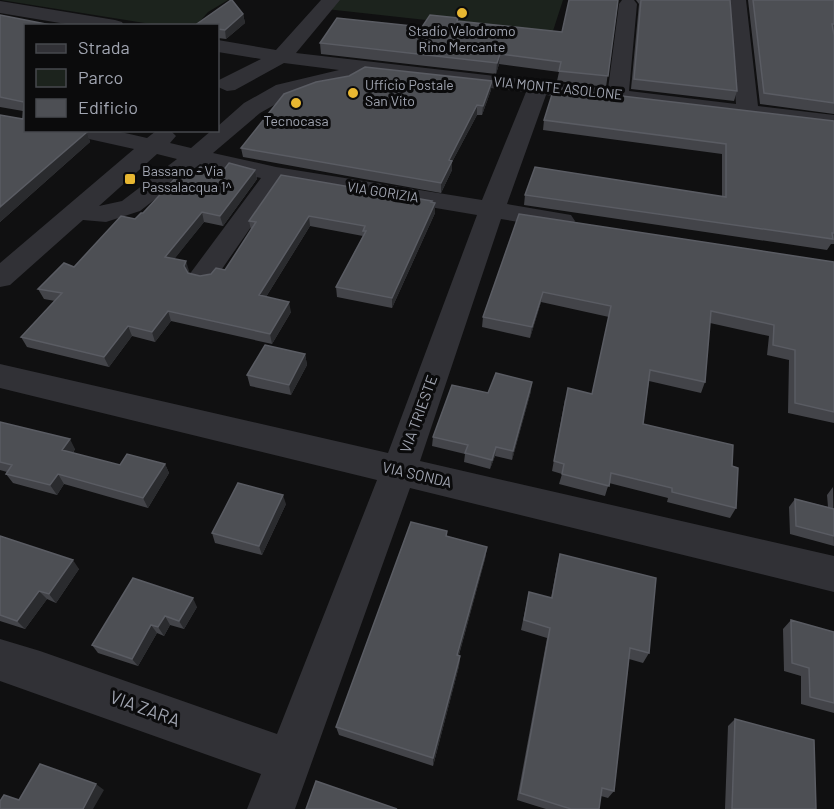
<svg xmlns="http://www.w3.org/2000/svg" width="834" height="809" font-family="Barlow,sans-serif">
  <rect width="100%" height="100%" fill="#101011"/>
  <path fill="#1c231d" d="M1 0H228L208 12 196 26 157 25Z
    M335 0H563L552 34 326 9Z"/>
  <g fill="none" stroke-linecap="round" stroke-linejoin="round">
    <path fill="#313136" fill-rule="evenodd" d="M321 0H340L296 53 608 89 619 4 622 0H634L637 4 629 91 736 104 729 2 730 0H746L758 106 834 115V129L546 95 507 204 571 215 575 221 571 227 562 229 501 219 420 461 834 556V592L410 488 295 809H247L261 774 0 681V639L40 651 277 734 377 480 0 388V364L388 453 477 215 282 182 213 282 203 284 193 282 189 275 261 178 200 164 140 211 106 222 83 220 10 285 0 287V263L134 149 71 135 68 130H112L147 138 156 131 170 130 176 136 170 143 191 148 212 130H218V126L244 103 276 85 339 70 284 63 235 90 227 91 218 87 219 80 261 59 218 52V40L276 50ZM362 73 526 92 482 200 276 167 213 153 260 113 292 95 359 77ZM157 154 177 159 122 201 99 206Z
      M0 1 115 20 122 22 124 26H78L0 13Z"/>
  </g>
  <path fill="#434449" d="M636 0H730L737 91 734 101 631 89 639 4Z
    M748 0H834V114L760 104Z
    M618 3 606 87 557 81 559 72 499 64 496 74 321 54 320 43 458 21 562 32Z
    M243 14 245 23 226 39 218 38V26Z
    M0 15 56 26H26V130H82L87 132 90 142 0 222V115L23 119V111L0 107Z
    M491 90 482 115H477L452 162V170L441 193 243 157 241 148Z
    M544 120 834 121V244H831L827 250 524 205 525 195 722 196V154L543 130Z
    M255 170 257 179 223 226 204 222 174 259 189 271 188 273 200 276 211 274 225 270 251 230 249 221 432 201V203H435V213L392 308 337 297 336 287 363 236 310 226 266 297 291 312 272 344 171 321 155 342 132 336 109 367 27 347 21 337 55 301 44 299 38 289 74 267 194 174Z
    M519 214 834 262V423L788 413 789 360 767 355 769 336 710 323 705 382 701 393 649 381 643 424 732 466 736 508 730 518 667 502 668 498 609 483 605 496 559 484 562 474 552 471 565 399 592 394 609 317 541 302 530 338 482 327 483 317Z
    M305 354 307 365 291 395 250 386 247 375Z
    M531 391 512 460 495 456 490 469 464 462 465 454 432 446 433 437 488 393Z
    M0 422 75 449 73 453 120 465 165 464 169 473 148 508 64 484 57 495 13 483 6 474 7 472 0 470Z
    M833 487 834 546 790 534 789 507 795 499 828 507 827 495Z
    M286 504 262 555 215 543 212 533Z
    M447 531V536L487 547 485 559 459 655 460 656 459 666 433 766 339 735 336 727Z
    M0 536 79 569 56 603 47 599 25 629 0 621Z
    M560 554 649 653 643 663 629 659 614 791 608 798 601 796 599 809H546L517 800 547 638 521 630 529 592 551 598 557 566Z
    M133 578 197 607 184 629 170 625 164 636 157 633 138 666 98 653 92 645Z
    M791 620 834 632V713L801 704V676L784 671 783 629Z
    M735 719 816 809H725L728 726Z"/>
  <path fill="#2a2b2e" d="M243 14 245 23 226 39 225 30Z
    M500 54 499 64 496 74 497 63Z
    M492 81 491 90 482 115 483 106Z
    M477 105V115L452 162V170L441 193V183L449 160Z
    M87 132 90 142 0 222V207Z
    M255 170 257 179 223 226 220 216Z
    M435 203V213L392 308V298Z
    M202 212 204 222 168 267 165 257Z
    M309 216 310 226 261 305 259 295Z
    M186 261 189 271 187 276 184 266Z
    M543 292 541 302 530 338 532 327Z
    M289 302 291 312 272 344 270 334Z
    M168 311 171 321 155 342 152 332Z
    M128 326 132 336 109 367 104 357Z
    M305 354 307 365 291 395 289 385Z
    M532 382 531 391 512 460 513 451Z
    M70 439 75 449 68 460 62 450Z
    M496 447 495 456 490 469 492 460Z
    M165 464 169 473 148 508 143 498Z
    M58 474 64 484 57 495 50 485Z
    M283 495 286 504 262 555 259 546Z
    M487 547 485 559 456 665 457 655Z
    M73 560 79 569 56 603 49 594Z
    M39 591 47 599 25 629 17 621Z
    M193 598 197 607 184 629 179 621Z
    M165 616 170 625 164 636 158 627Z
    M151 625 157 633 138 666 132 659Z
    M460 656 459 666 433 766V758Z
    M96 784 104 790 93 809H83Z"/>
  <path fill="#4d4f54" stroke="#5a5c63" stroke-width="1.5" d="M231 0H232L243 14 225 30 218 29V26H194Z
    M569 0H618L608 76 559 71 561 62 500 54 497 63 320 43 337 18 422 27 430 15 458 18 457 21 562 32Z
    M641 0H730L737 91 634 79Z
    M753 0H834V24H832L834 35V103L764 93Z
    M0 15 56 26H26V130H82L87 132 0 207V115L23 119 24 102 0 97Z
    M365 67 492 81 483 106 477 105 449 160 452 161 441 183 241 148 284 94 316 82 349 76Z
    M554 88 834 121V233H832L833 239 525 195 535 167 726 197V144L544 120Z
    M229 163 255 170 220 216 202 212 165 257 186 261 184 266 188 273 200 276 211 274 216 268 225 270 256 222 249 221 281 175 432 201 431 202 435 203 392 298 336 287 366 231H363L365 226 309 216 259 295 289 302 270 334 168 311 152 332 128 326 104 357 21 337 62 293 38 289 64 263 74 267 121 216 135 219 141 213H143L182 171 194 174 200 167 223 171Z
    M519 214 834 262V412L795 403V350L773 345 774 325 711 311 705 382 650 370 643 424 733 445 732 466 738 468 736 508 672 492V488L611 473 609 486 562 474 564 464 554 461 568 388 592 394 611 306 543 292 532 327 483 317Z
    M265 345 305 354 289 385 247 375Z
    M496 373 532 382 513 451 496 447 492 460 465 453 468 445 433 437 452 385 488 393Z
    M0 422 70 439 62 450 120 465 127 454 165 464 143 498 58 474 50 485 6 474 12 465 0 462Z
    M238 483 283 495 259 546 212 533Z
    M795 499 834 509V536L796 526Z
    M411 522 447 531 446 536 487 547 457 655 460 656 433 758 336 727Z
    M0 536 73 560 49 594 39 591 17 621 0 615Z
    M560 554 656 578 649 653 630 648 614 791 602 788 599 809H571L520 793 550 628 524 620 529 592 552 598Z
    M133 578 193 598 179 621 165 616 158 627 151 625 132 659 92 645Z
    M791 620 834 632V703L810 697 809 668 792 663Z
    M735 719 814 740 816 809H732Z
    M40 764 96 784 83 809H0V801L4 795 19 800Z
    M316 781 397 809H306Z"/>
  <g fill="#e8b731" stroke="#0b0b0c" stroke-width="2">
    <circle cx="462" cy="13" r="6"/>
    <circle cx="353" cy="93" r="6"/>
    <circle cx="296" cy="103" r="6"/>
    <rect x="124" y="173" width="12" height="12" rx="3"/>
  </g>
  <g text-anchor="middle" stroke-width="6" stroke-linejoin="round" paint-order="stroke">
    <g font-size="14" fill="#a1a5b1" stroke="#0b0b0c">
      <text x="462" y="36">Stadio Velodromo<tspan x="462" dy="16">Rino Mercante</tspan></text>
      <text x="365" y="90" text-anchor="start">Ufficio Postale<tspan x="365" dy="16">San Vito</tspan></text>
      <text x="296" y="126">Tecnocasa</text>
      <text x="142" y="176" text-anchor="start">Bassano - Via<tspan x="142" dy="16">Passalacqua 1^</tspan></text>
    </g>
    <g font-size="14" fill="#a1a5b1" stroke="#0b0b0c">
      <text transform="translate(558 88) rotate(6)" y="5">VIA MONTE ASOLONE</text>
      <text transform="translate(383 192) rotate(9)" y="5">VIA GORIZIA</text>
    </g>
    <g font-size="15" fill="#a1a5b1" stroke="#0b0b0c">
      <text transform="translate(419 414) rotate(-70)" y="5">VIA TRIESTE</text>
      <text transform="translate(417 475) rotate(13)" y="5">VIA SONDA</text>
    </g>
    <g font-size="18" fill="#a1a5b1" stroke="#0b0b0c">
      <text transform="translate(145 709) rotate(20)" y="6">VIA ZARA</text>
    </g>
  </g>
  <rect x="24" y="24" width="195" height="108" fill="#0b0b0c" stroke="#47494e" stroke-width="1.5"/>
  <rect x="36" y="44" width="30" height="9" fill="#313136" stroke="#47494e" stroke-width="1.5"/>
  <text x="78" y="54" font-size="18" fill="#a1a5b1">Strada</text>
  <rect x="36" y="69" width="30" height="18" fill="#1c231d" stroke="#47494e" stroke-width="1.5"/>
  <text x="78" y="84" font-size="18" fill="#a1a5b1">Parco</text>
  <rect x="36" y="99" width="30" height="18" fill="#4d4f54" stroke="#47494e" stroke-width="1.5"/>
  <text x="78" y="114" font-size="18" fill="#a1a5b1">Edificio</text>
</svg>
